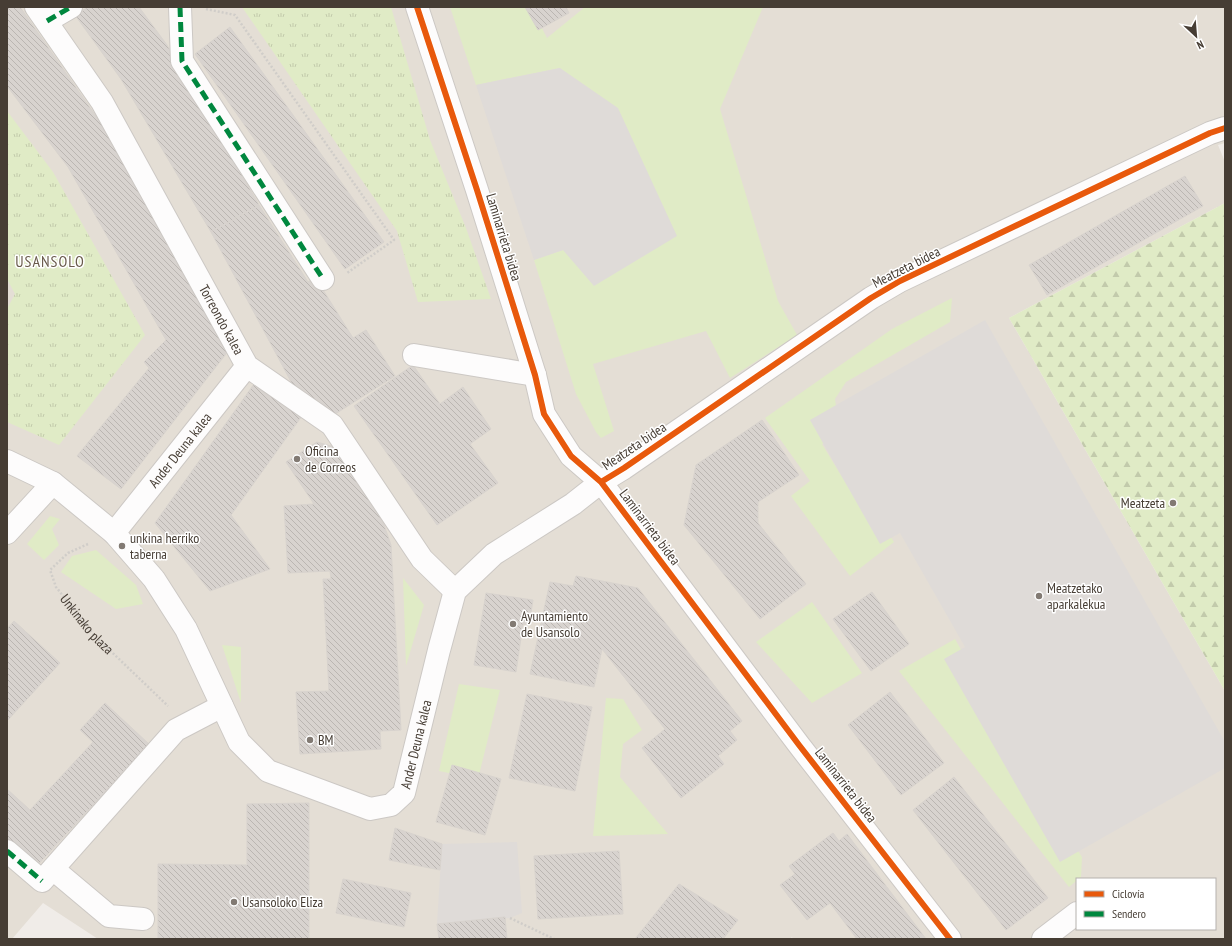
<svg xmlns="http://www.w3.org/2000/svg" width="1232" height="946" font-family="'PT Sans Narrow',sans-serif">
  <defs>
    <pattern id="forest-firs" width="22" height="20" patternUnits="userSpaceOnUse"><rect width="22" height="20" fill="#e0ebc6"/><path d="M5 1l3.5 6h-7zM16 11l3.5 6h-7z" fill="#c2caab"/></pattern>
    <pattern id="park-tufts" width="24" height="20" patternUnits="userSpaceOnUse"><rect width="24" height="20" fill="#e0ebc6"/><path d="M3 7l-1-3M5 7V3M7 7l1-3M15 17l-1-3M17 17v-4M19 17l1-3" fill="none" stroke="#c2caab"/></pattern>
    <pattern id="building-back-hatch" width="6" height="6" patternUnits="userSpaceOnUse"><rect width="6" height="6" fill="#d8d3cf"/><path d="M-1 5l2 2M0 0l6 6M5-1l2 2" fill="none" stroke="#bbb6b2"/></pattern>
  </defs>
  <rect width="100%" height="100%" fill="#f0ece8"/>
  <path fill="#e4ded5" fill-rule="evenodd" d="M7 7H1225V143L1218 145 1225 162V203L1009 318 1225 691V938L1222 939H793L792 937 790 939H98L43 903 12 939H7ZM1077 879H1215V929H1077Z"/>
  <path fill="#e0ebc6" d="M450 7H531L547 38 585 7H763L720 109 778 301 797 335 730 378 706 331 593 364 614 431 601 438 596 432 576 394 534 260 563 250 560 68 476 85Z
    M952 298 950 322 846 382 835 399 840 434 822 444 876 533 885 527 894 542 850 576 791 496 810 481 765 418 892 329Z
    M50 516 60 519 52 529 59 545 44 560 27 544Z
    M96 550 136 585 143 604 116 609 61 572 72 556Z
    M403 578 424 605 406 666Z
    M812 602 862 673 812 703 756 642Z
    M955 639 1053 812 1082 857 1081 877 1069 887 899 671Z
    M222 645 241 647V703Z
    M459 684 500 690 478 779 439 771Z
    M606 698 623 699 642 730 623 744 620 777 668 834 593 836Z"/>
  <path fill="url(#forest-firs)" d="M1225 203V691L1009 318Z"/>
  <path fill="url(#park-tufts)" d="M242 7H391L430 140 466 228 491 299 418 302 397 231Z
    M7 111 53 172 145 335 59 445 7 422V309L15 294 7 279Z"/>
  <path fill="#dfdbd8" d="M560 68 618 108 677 236 594 286 563 250 534 260 476 85Z
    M985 320 1225 742V768L1060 862 944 659 965 647 900 533 880 544 810 420Z
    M517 842 522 913 510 918 437 924 442 844Z"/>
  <path fill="url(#building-back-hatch)" stroke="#d8d3ce" d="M7 7H20L118 148 229 350 121 489 77 456 149 368 144 362 166 340 68 167 7 86Z
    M88 7H139L167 45 259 205 211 232 121 79 75 15Z
    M525 7H566L569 13 538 30Z
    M230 27 384 242 345 269 195 54Z
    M1185 176 1203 206 1047 295 1029 265Z
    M259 205 308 282 315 277 353 338 366 330 395 376 332 416 297 393 211 232Z
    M413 365 440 404 463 387 491 429 470 444 498 483 437 525 354 406Z
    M254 384 302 416 231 515 270 569 210 591 155 523Z
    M762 420 799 475 758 502V523L806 584 760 619 684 525 696 465Z
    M317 442 334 447 383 522 391 545 401 730 380 731 381 749 300 754 296 692 329 691 323 579H331L330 571 288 573 284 506 314 504 286 462Z
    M576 576 638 588 742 721 730 731 737 740 718 756 724 764 681 798 642 748 665 729 602 649 594 687 530 674 550 582 573 586Z
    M872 592 909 644 871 671 833 619Z
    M486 593 533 600 529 625 523 624 516 672 474 665Z
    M14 621 60 663 7 721V629Z
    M890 692 944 763 901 795 848 725Z
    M527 694 592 707 575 791 509 778Z
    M105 703 149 744 35 868 7 842V789L30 810 93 742 80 730Z
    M452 765 501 779 485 835 436 822Z
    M954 777 1048 898 1006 930 913 810Z
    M309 803V939H158V864L247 865V804Z
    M395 828 442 844 440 870 389 860Z
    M833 833 839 841 847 834 926 939H857L830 903 807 920 780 885 795 874 789 866Z
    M619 851 623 914 538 919 534 856Z
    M343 879 411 893 404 927 336 913Z
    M679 884 738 920 723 939H635Z
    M505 917 507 939H439L437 924Z"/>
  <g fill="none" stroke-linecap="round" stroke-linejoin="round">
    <defs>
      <g id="street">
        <path id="s2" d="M36 7 102 102 247 366 332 425 422 559 455 591"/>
        <path d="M180 7 182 61 323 279"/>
        <path d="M417 7 477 190 535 375 544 414 571 456 601 482 799 745 950 939"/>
        <path d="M47 21 71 7"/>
        <path d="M414 355 535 375"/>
        <path id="s3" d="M7 461 53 483 114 533 154 579 186 629 239 742 268 771 370 809 391 805 404 793 439 650 455 591 494 554 573 504 601 482 624 468 871 298 900 281 1210 133 1225 128"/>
        <path d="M7 533 53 483"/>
        <path id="s4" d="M114 533 247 366"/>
        <path d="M7 851 42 881 176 730 222 706"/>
        <path d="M53 869 109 916 143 919"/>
        <path d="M1043 939 1077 913"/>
      </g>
    </defs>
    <use href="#street" stroke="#ccc8c4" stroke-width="24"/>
    <g stroke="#d0cdc9" stroke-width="2.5" stroke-dasharray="2 2" stroke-linecap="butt">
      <path d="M206 9 235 15 394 240 347 273"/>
      <path id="s1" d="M88 544 68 553 50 570 56 587 94 635 168 706"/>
      <path d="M510 918 554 939"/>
    </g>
    <use href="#street" stroke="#fdfcfc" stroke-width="22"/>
    <path stroke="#00873e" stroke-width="5" stroke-dasharray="10 5" stroke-linecap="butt" d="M180 7 182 61 323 279
      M47 21 71 7
      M7 851 42 881"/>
    <defs>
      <path id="cycleway" d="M417 7 477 190 535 375 544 414 571 456 601 482 799 745 950 939
        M601 482 624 468 871 298 900 281 1210 133 1225 128"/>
    </defs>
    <use href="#cycleway" stroke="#fff" stroke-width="8"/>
    <use href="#cycleway" stroke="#e8590c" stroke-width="6"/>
  </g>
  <g fill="#827a73" stroke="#fff" stroke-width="1.5">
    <circle cx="297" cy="459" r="4"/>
    <circle cx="1173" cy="503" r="4"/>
    <circle cx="122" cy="546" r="4"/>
    <circle cx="1039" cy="596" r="4"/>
    <circle cx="513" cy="624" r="4"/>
    <circle cx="310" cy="740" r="4"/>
    <circle cx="234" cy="902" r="4"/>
  </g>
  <g text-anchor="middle" stroke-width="3" stroke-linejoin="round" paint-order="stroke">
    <g font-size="14" fill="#463d34" stroke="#fff">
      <text transform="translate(504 237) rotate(73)" y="5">Laminarrieta bidea</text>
      <text transform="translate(906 267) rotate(-27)" y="5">Meatzeta bidea</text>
      <text dy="5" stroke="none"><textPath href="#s2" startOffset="364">Torreondo kalea</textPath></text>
      <text transform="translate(634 446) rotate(-34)" y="5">Meatzeta bidea</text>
      <text dy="5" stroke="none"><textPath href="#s4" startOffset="106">Ander Deuna kalea</textPath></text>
      <text transform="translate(650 527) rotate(53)" y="5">Laminarrieta bidea</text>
      <text dy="5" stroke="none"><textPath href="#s1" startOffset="113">Unkinako plaza</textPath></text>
      <text dy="5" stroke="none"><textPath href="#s3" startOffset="614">Ander Deuna kalea</textPath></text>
      <text transform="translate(846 785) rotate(52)" y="5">Laminarrieta bidea</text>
    </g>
    <g font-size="14" fill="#463d34" stroke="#fff" text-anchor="start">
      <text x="305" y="456">Oficina<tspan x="305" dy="16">de Correos</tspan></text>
      <text x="1165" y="508" text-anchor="end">Meatzeta</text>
      <text x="130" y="543">unkina herriko<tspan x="130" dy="16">taberna</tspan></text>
      <text x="1047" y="593">Meatzetako<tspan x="1047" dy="16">aparkalekua</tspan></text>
      <text x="521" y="621">Ayuntamiento<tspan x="521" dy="16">de Usansolo</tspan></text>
      <text x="318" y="745">BM</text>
      <text x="242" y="907">Usansoloko Eliza</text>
    </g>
    <g font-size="16" letter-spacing="1" fill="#695a4b" stroke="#fff">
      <text x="50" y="267">USANSOLO</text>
    </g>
  </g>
  <rect width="1232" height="946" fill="none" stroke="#463d34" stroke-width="16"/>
  <rect x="1076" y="878" width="140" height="52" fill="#ffffff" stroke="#b5b1ae"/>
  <rect x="1084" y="891" width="20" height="6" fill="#e8590c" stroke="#b5b1ae"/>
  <text x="1112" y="898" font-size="12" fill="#463d34">Ciclovía</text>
  <rect x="1084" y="911" width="20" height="6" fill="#00873e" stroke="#b5b1ae"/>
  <text x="1112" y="918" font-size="12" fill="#463d34">Sendero</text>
  <g transform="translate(1196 36) rotate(154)" stroke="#ffffff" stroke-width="3" paint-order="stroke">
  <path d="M0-3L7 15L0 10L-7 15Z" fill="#463d34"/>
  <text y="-6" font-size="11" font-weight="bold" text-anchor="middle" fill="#463d34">N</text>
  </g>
</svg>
